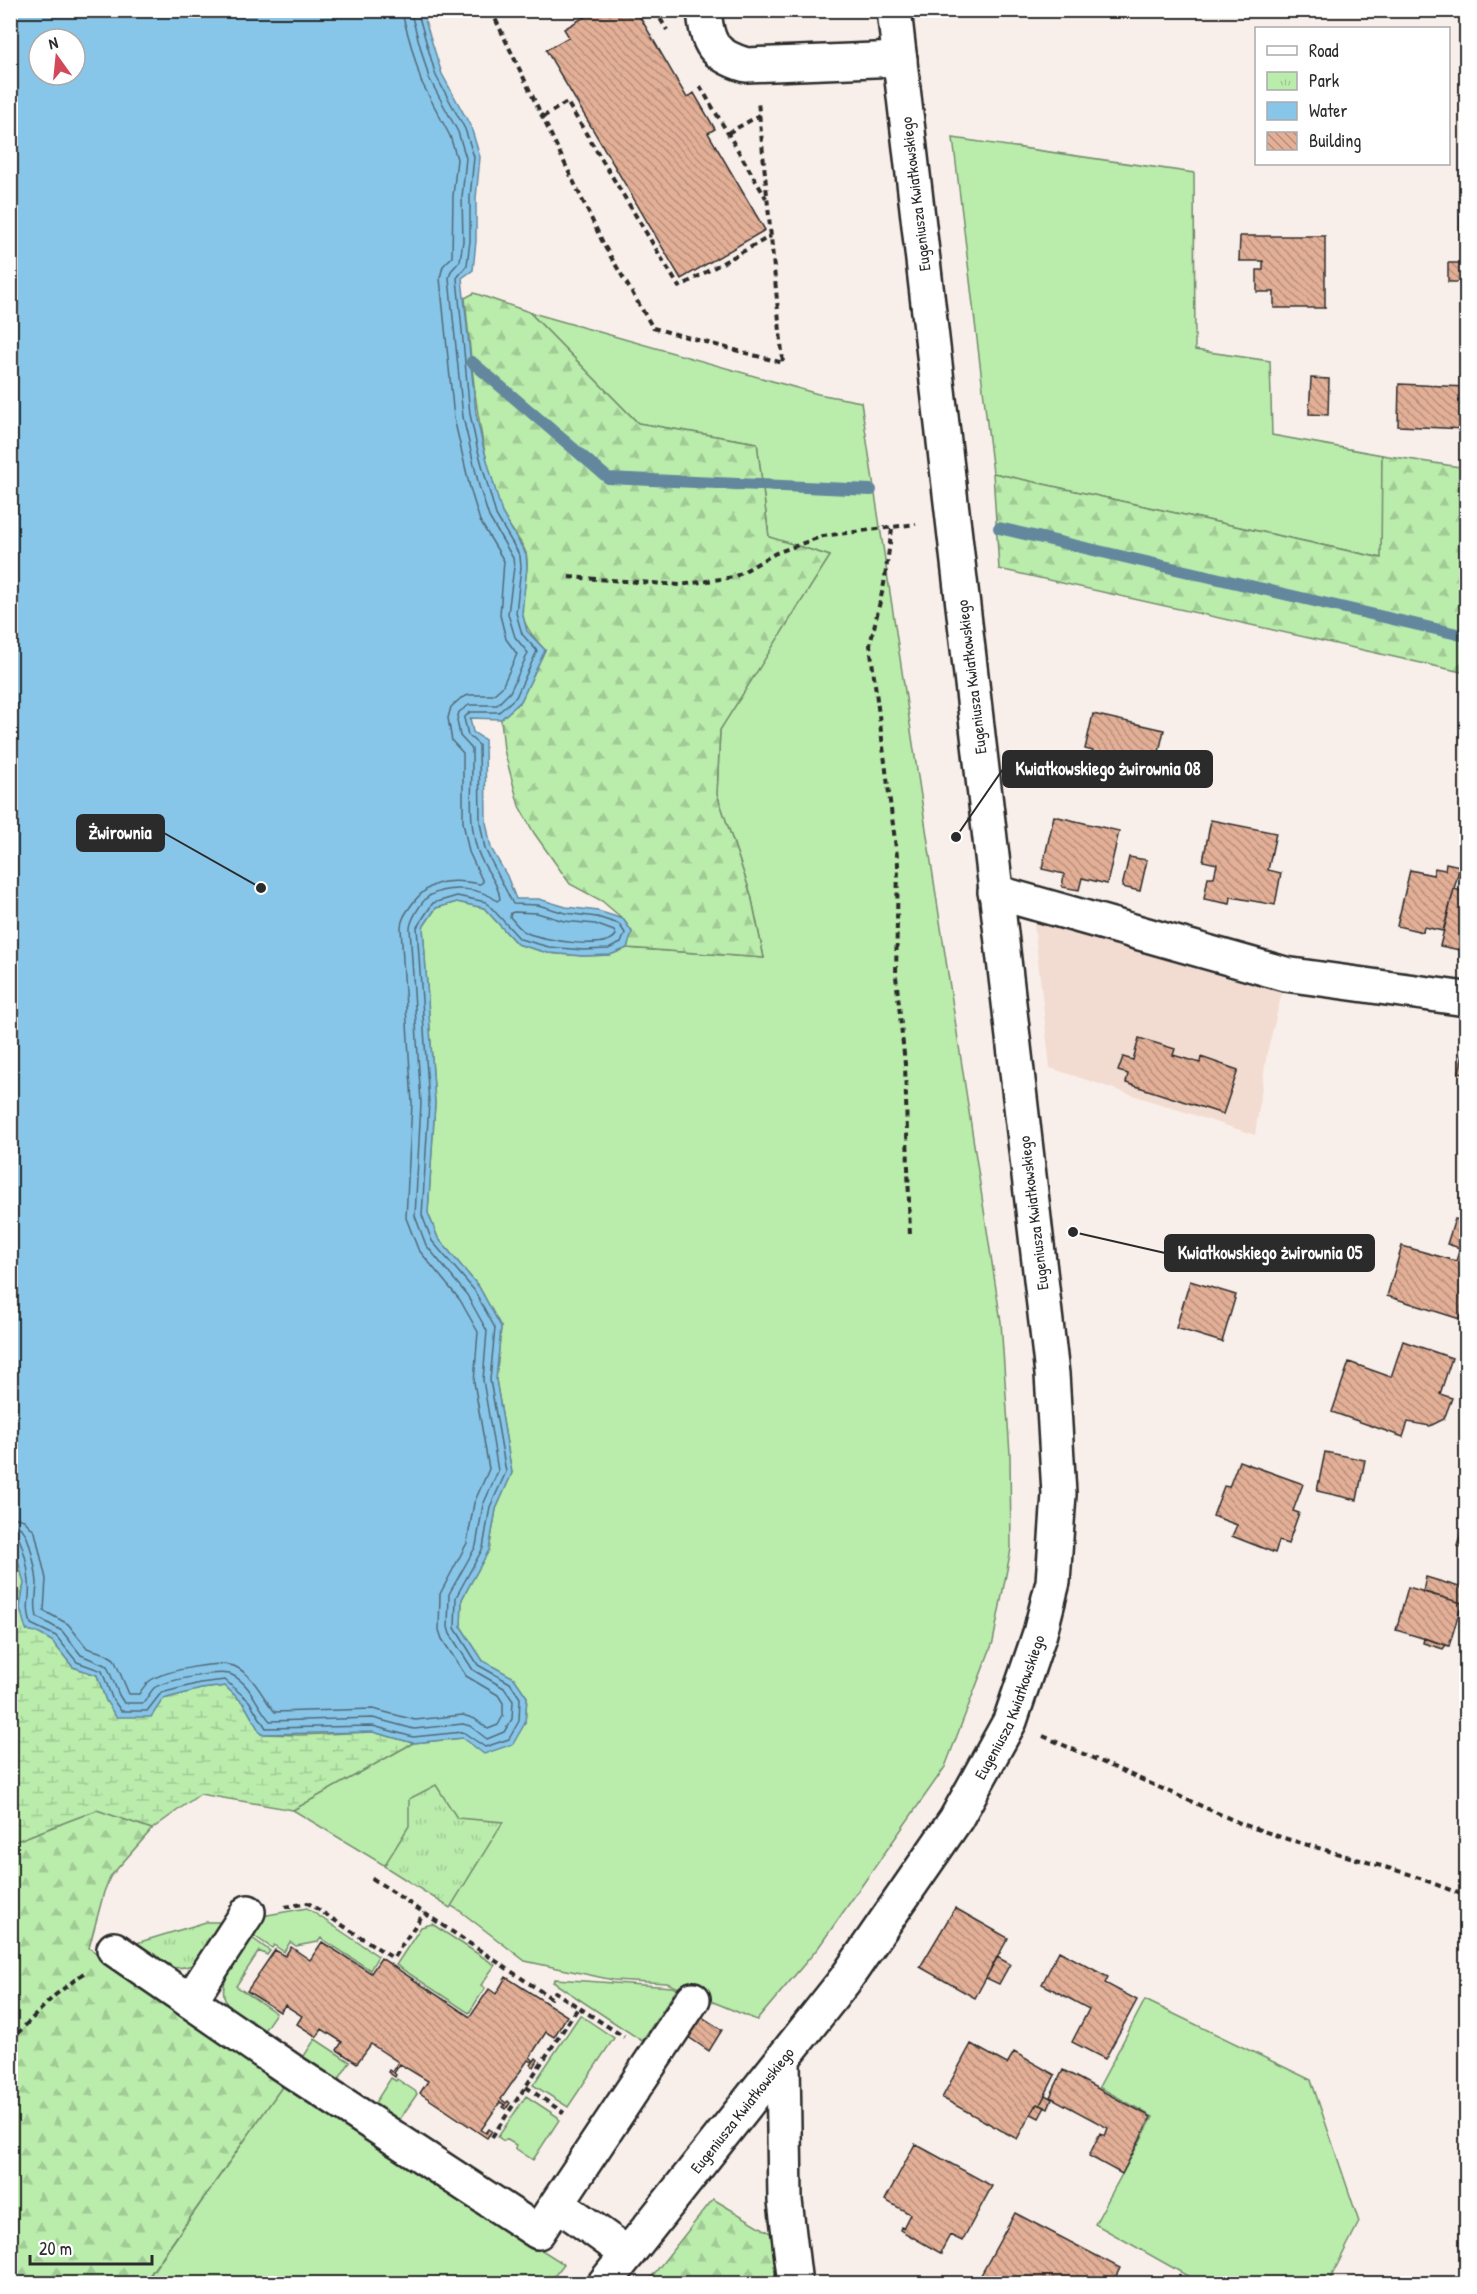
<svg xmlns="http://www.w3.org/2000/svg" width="1477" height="2294" font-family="'Patrick Hand',sans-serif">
  <defs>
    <pattern id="forest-firs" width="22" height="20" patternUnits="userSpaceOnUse" patternTransform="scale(1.5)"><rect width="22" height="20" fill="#baecac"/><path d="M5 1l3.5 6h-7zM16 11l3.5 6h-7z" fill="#a0cb94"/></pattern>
    <pattern id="wetland-marsh" width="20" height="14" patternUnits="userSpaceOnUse" patternTransform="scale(1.5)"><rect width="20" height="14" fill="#baecac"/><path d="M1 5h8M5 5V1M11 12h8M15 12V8" fill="none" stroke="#a0cb94"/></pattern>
    <pattern id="park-tufts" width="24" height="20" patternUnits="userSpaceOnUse" patternTransform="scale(1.5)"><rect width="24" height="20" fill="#baecac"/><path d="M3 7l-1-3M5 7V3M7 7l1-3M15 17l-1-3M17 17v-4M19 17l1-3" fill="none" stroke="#a0cb94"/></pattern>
    <pattern id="building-back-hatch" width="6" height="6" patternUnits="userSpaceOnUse" patternTransform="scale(1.5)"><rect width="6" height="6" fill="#e3af97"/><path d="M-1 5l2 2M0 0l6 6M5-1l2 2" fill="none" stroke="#b88f7b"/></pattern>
  </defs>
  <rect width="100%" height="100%" fill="#f9efea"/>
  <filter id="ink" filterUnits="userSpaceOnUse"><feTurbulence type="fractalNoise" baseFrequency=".0167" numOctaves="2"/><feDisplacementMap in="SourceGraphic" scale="12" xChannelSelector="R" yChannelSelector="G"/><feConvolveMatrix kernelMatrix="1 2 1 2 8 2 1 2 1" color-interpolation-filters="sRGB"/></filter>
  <g filter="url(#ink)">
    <path fill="#f2dcd1" d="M1033 916 1284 985 1267 1053 1255 1135 1050 1068Z"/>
    <path fill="#baecac" stroke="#728c6c" stroke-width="1.5" d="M953 138 1194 173 1195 350 1270 361 1272 435 1382 455V558L993 473Z
      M529 312 818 394 861 402 1001 1322 1010 1454 1011 1549 993 1642 945 1767 818 1948 757 2020 667 1983 613 1980 525 1961 460 1911 293 1810 413 1743 463 1738 525 1723 527 1697 514 1678 483 1661 461 1627 462 1599 489 1550 496 1509 512 1473 496 1380 501 1327 479 1287 438 1238 428 1213 435 1103 423 927 436 908 457 902 484 908 517 944 548 953 583 956 610 955 627 948 764 958 751 895 717 794 720 729 830 556 769 537 757 443 638 423Z
      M307 1908 378 1956 370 1970 321 1938 318 1942 296 1946 290 1942 284 1952 274 1945 272 1948 250 1933 262 1916Z
      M432 1924 495 1965 481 1985 485 1988 469 2013 396 1965 421 1927Z
      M252 1938 270 1951 267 1955 259 1951 236 1986 276 2013 263 2032C253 2025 240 2019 231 2010 210 1986 238 1959 252 1938Z
      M555 1979 672 1987 677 1989 642 2041 553 1982Z
      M1145 2000 1311 2080 1359 2222 1328 2283H1200L1095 2224 1153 2117 1099 2087Z
      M580 2015 614 2038 568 2107 533 2085Z
      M315 2039 350 2062 337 2082 302 2059Z
      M391 2078 396 2081 397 2079 415 2091 417 2094 398 2122 373 2106Z
      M286 2081 422 2174 564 2264 548 2284H144Z
      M526 2096 558 2117 559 2120 533 2160 515 2148 516 2145 506 2139 504 2141 498 2137Z"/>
    <path fill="url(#forest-firs)" stroke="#728c6c" stroke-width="1.5" d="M474 293 529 312 638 423 757 443 769 537 830 556 720 730 717 794 751 895 764 958 627 948 632 932 623 919 602 901 570 884 534 833 519 806 504 750 501 719 521 701 545 650C517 620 521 615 526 576 527 569 528 560 526 553 520 537 506 525 500 509 477 440 472 369 465 298Z
      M1382 455 1466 468V673L999 569 993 473 1381 558Z
      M97 1810 152 1829 110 1877 104 1892 89 1948 286 2081 144 2283 11 2284V1843Z
      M713 2199 772 2234 780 2283 646 2284Z"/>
    <path fill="url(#wetland-marsh)" stroke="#728c6c" stroke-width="1.5" d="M16 1549 24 1583 20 1608 36 1632 52 1641 73 1667 97 1675 106 1701 163 1699 201 1689 225 1686 244 1704 261 1734 300 1735 373 1732 413 1743 293 1810 200 1794 152 1829 97 1810 11 1843 10 1562Z"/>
    <path fill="url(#park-tufts)" stroke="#728c6c" stroke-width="1.5" d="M436 1785 457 1818 503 1822 450 1908 384 1866 409 1826V1799Z
      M206 1922H221L192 1965C167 1975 151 1957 130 1945Z"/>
    <path fill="#88c6e9" stroke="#63889d" stroke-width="1.5" fill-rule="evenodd" d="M10 11H422L442 74 471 127 480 157 476 198V241L473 270 462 278 476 414 483 446 502 513 526 554 527 567 522 612 527 631 545 650 521 701 501 719 470 718 473 732 485 740 486 822 491 848 507 876 516 899H539L566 907 598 911 623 919 632 932 627 948 610 955 583 956 548 953 517 944 484 908 457 902 436 908 423 927 435 1103 428 1213 438 1238 479 1287 501 1327 496 1380 512 1473 496 1509 489 1550 462 1599 461 1627 483 1661 514 1678 527 1697 525 1723 513 1744 484 1754 463 1738 413 1743 373 1732 261 1734 244 1704 225 1686 201 1689 163 1699 151 1717H116L106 1701 97 1675 73 1667 52 1641 36 1632 26 1630 20 1608 24 1583 10 1530ZM39 39H75V75H39Z"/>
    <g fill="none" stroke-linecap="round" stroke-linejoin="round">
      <path stroke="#506977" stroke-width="1.5" d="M514 912 537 913 564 921 595 924 614 931 616 935C605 951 544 940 527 933 520 930 515 922 510 917L511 913Z
        M10 1516 24 1520 35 1532 46 1579 44 1611 68 1624 87 1648 106 1654 114 1659 129 1694H139C142 1689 145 1684 151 1680 165 1671 221 1659 236 1667 255 1677 262 1697 275 1712L373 1709 415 1720 463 1715 475 1719 488 1729 498 1725 503 1716V1703L498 1695 466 1676 442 1639 439 1630 440 1594 467 1543 474 1503 489 1469 474 1382 478 1332 460 1300 418 1249 406 1218 412 1103 401 928C401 920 405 914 410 907 429 879 449 878 480 884L483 882 469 852 463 822V753L452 741 448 718 451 707 461 698 469 695H493L502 687 517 654 506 639 500 615 504 561 480 521 470 488 454 418 440 278 443 266 452 257 453 196 457 159 450 136 421 81 401 10
        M10 1525C16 1526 20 1526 23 1530 30 1538 37 1575 37 1585 36 1597 34 1606 37 1617L62 1631 81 1655 107 1666 119 1695 124 1703H143C147 1699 150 1692 154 1688 164 1681 221 1669 232 1675 251 1684 257 1707 270 1721L373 1718 414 1729 463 1724 470 1726 487 1739 504 1732 512 1719 513 1701 504 1688 473 1670 450 1634 448 1627 449 1594 476 1546 483 1505 498 1471 483 1380 487 1331 467 1295 426 1245 415 1216 421 1103 410 928C411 919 421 902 429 896 447 885 481 887 497 901L500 899C498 881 484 869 478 852 467 821 473 782 472 749L460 736 457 720 459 712 469 705H497L510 692 528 653 515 637 508 614 514 567 513 558 489 517 479 486 463 417 449 278 451 271 460 261 463 241 462 197 466 158 458 132 429 78 410 10
        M10 1533 18 1536C24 1549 28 1567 29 1582 31 1599 25 1604 31 1624L56 1636 77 1662 102 1671 112 1698 121 1711H147L161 1693 200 1683 225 1680 249 1701 266 1728 373 1726 413 1737 463 1732 485 1747 509 1739 519 1721 520 1698 510 1683 478 1665 455 1628 456 1597 483 1548 490 1507 506 1472 490 1380 495 1328 474 1290 432 1241 422 1215 429 1103 417 927 433 903 457 896 486 902 520 939 549 947 583 950 608 949 621 943 625 933 619 924 597 917 565 913 538 905 513 904 485 849 480 822 479 745 468 735 464 718 470 712H499L516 697 537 651 522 634 516 613 521 567 520 556 496 515 477 447 470 414 457 278 467 265 470 241V197L474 157 465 129 436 76 417 10"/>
      <path stroke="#63889d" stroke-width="12" d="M472 362 608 478 871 490
        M999 528 1466 636"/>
    </g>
    <path fill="url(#building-back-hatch)" stroke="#2b2b2b" stroke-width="1.5" d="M596 10H636L687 98 694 93 715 129 708 133 765 230 681 279 546 50 569 37 564 29Z
      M1460 215H1466V315L1461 316V282H1448V263H1460Z
      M1240 236H1325V308H1274V292H1257V270H1263V261H1239Z
      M1311 378 1329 379 1328 415 1309 414Z
      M1399 384 1466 387V429L1398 426Z
      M1093 714 1164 730 1152 783 1089 769 1093 751 1085 749Z
      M1054 816 1119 831 1107 884 1082 878 1079 890 1062 887 1064 874 1042 869Z
      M1211 820 1276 833 1268 870 1281 873 1275 905 1231 897 1230 904 1204 899 1208 877H1214L1217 864 1203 861Z
      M1129 857 1147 860 1140 891 1122 887Z
      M1446 863 1460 866 1443 931 1424 927 1423 932 1397 926 1410 870 1433 875 1435 868 1445 870Z
      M1454 889 1466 892 1465 951 1440 946Z
      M1139 1038 1175 1049 1173 1055 1200 1063 1201 1057 1238 1070 1223 1114 1126 1083 1128 1074 1118 1071 1123 1057 1133 1060Z
      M1466 1040V1074L1459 1072Z
      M1455 1219 1466 1222V1303H1465L1460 1319 1387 1296 1402 1246 1456 1261 1460 1248 1447 1244Z
      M1190 1281 1236 1295 1222 1342 1176 1328Z
      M1403 1341 1452 1358 1440 1394 1452 1398 1444 1419 1430 1426 1408 1422 1403 1437 1332 1412 1349 1362 1391 1377Z
      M1325 1452 1365 1460 1357 1500 1317 1491Z
      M1239 1461 1303 1484 1293 1511 1299 1513 1288 1544 1279 1541 1275 1553 1232 1536 1237 1525 1213 1516 1224 1486 1229 1487Z
      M1466 1516V1549L1457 1546Z
      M1426 1577 1466 1589 1462 1603 1423 1592Z
      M1408 1587 1462 1603 1449 1646 1396 1630Z
      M1424 1638 1446 1645 1443 1649 1423 1643Z
      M955 1908 1008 1938 975 1998 920 1967Z
      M322 1942 371 1973 381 1958 470 2017 489 1989 496 1994 506 1977 567 2016 554 2037 546 2032 530 2057 534 2061 536 2058 538 2060 534 2067 531 2065 533 2062 528 2060 501 2099 506 2103 508 2101 510 2103 506 2109 503 2107 505 2105 500 2102 481 2130 486 2133 489 2129 492 2131 487 2138 420 2093 428 2081 400 2064 394 2073 396 2075 395 2077 388 2072 389 2070 392 2072 398 2062 371 2044 357 2063 337 2050 342 2042 322 2029 317 2037 297 2024 302 2016 285 2005 280 2012 247 1991 275 1950 285 1956 291 1947 310 1960Z
      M1059 1951 1108 1977 1105 1983 1137 2000 1105 2059 1072 2042 1089 2009 1042 1984Z
      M997 1957 1010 1964 999 1984 986 1978Z
      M697 2014 722 2030 709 2051 684 2034Z
      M971 2044 1007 2064 1014 2052 1055 2075 1040 2105 1037 2104 1035 2106 1017 2139 942 2098Z
      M1063 2070 1151 2117 1122 2174 1089 2156 1100 2133 1105 2136 1108 2128 1050 2097Z
      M1045 2095 1052 2099 1048 2109 1040 2105Z
      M1037 2104 1045 2107 1039 2118 1031 2114Z
      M915 2144 992 2186 962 2241 950 2235 942 2250V2254L900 2230 901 2227 903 2228 910 2214 885 2200Z
      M1015 2213 1120 2268 1112 2284H997L981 2275Z"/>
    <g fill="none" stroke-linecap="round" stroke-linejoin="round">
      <defs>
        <g id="minor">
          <path d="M704 10C707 44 713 55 746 65L900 59"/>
          <path d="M995 892 1285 974 1466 999"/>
          <path d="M114 1949 292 2071 538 2232 693 1999"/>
          <path d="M190 2001 248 1912"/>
          <path d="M783 2059 785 2201 795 2284"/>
          <path d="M558 2204 628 2254"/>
          <path id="s1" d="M604 2284 845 1980 956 1819 1010 1721 1040 1633 1053 1582 1059 1494 1052 1374 894 10"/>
        </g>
      </defs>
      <use href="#minor" stroke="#2b2b2b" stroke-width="38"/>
      <path stroke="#2b2b2b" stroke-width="4" stroke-dasharray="6 4.5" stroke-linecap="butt" d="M491 10 605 247 653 328 783 363 758 101
        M655 10 667 30
        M700 86 766 198
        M543 117 567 102 679 287 771 236
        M728 133 760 115
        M892 529 884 584 870 645 898 864 896 976 905 1064 910 1237
        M569 577 680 585 734 577 776 553 823 536 916 524
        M1043 1736 1242 1824 1287 1839 1409 1874 1466 1896
        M372 1878 551 1998 555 1992 624 2037
        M285 1907 308 1903 393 1958 424 1913
        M10 2041 54 1996 85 1972
        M526 2087 564 2113
        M492 2137 578 2008"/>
      <use href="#minor" stroke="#fff" stroke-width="33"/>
    </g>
  </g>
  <g text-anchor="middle" stroke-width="6" stroke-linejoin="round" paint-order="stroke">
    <g font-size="16" fill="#2b2b2b" stroke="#fff">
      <text transform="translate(915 194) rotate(-97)" y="6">Eugeniusza Kwiatkowskiego</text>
      <text transform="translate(971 677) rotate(-97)" y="6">Eugeniusza Kwiatkowskiego</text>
      <text transform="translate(1033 1213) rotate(-97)" y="6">Eugeniusza Kwiatkowskiego</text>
      <text dy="6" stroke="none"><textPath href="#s1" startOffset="708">Eugeniusza Kwiatkowskiego</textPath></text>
      <text dy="6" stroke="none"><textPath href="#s1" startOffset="222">Eugeniusza Kwiatkowskiego</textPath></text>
    </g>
  </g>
  <path fill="none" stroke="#2b2b2b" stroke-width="2" d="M956 837L1003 769M261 888L164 833M1073 1232L1165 1253"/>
  <g fill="#2b2b2b" stroke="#fff" stroke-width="2">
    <circle cx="956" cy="837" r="6"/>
    <circle cx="261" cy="888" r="6"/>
    <circle cx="1073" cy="1232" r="6"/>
  </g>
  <g fill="#2b2b2b" stroke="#2b2b2b" stroke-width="2">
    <rect x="1003" y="751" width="209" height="36" rx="6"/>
    <rect x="77" y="815" width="87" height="36" rx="6"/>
    <rect x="1165" y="1235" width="209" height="36" rx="6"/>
  </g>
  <g font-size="18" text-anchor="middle" font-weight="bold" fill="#fff">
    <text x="1108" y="775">Kwiatkowskiego żwirownia 08</text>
    <text x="120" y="839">Żwirownia</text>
    <text x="1270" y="1259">Kwiatkowskiego żwirownia 05</text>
  </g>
  <rect width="1477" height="2294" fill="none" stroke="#fff" stroke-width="36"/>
  <rect x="18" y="18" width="1441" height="2258" fill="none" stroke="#2b2b2b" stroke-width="2" filter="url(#ink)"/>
  <rect x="1255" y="27" width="195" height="138" fill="#ffffff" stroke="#aaaaaa" stroke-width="1.5"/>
  <rect x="1267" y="46" width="30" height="9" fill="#ffffff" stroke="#aaaaaa" stroke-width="1.5"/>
  <text x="1309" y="57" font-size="18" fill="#2b2b2b">Road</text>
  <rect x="1267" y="72" width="30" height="18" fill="url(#park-tufts)" stroke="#aaaaaa" stroke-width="1.5"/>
  <text x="1309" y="87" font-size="18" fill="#2b2b2b">Park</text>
  <rect x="1267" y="102" width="30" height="18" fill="#88c6e9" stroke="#aaaaaa" stroke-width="1.5"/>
  <text x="1309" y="117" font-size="18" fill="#2b2b2b">Water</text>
  <rect x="1267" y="132" width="30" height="18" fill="url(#building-back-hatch)" stroke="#aaaaaa" stroke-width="1.5"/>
  <text x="1309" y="147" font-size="18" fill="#2b2b2b">Building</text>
  <g transform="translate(57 57) rotate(345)"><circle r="28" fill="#ffffff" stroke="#aaaaaa" stroke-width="1.5"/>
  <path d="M0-4.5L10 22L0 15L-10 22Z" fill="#d1495b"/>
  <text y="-9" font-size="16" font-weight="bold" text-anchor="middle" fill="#2b2b2b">N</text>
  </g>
  <path d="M30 2255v9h122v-9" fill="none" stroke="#2b2b2b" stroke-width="3"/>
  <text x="39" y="2255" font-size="18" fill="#2b2b2b" stroke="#ffffff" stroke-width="4.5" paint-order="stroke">20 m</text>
</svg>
